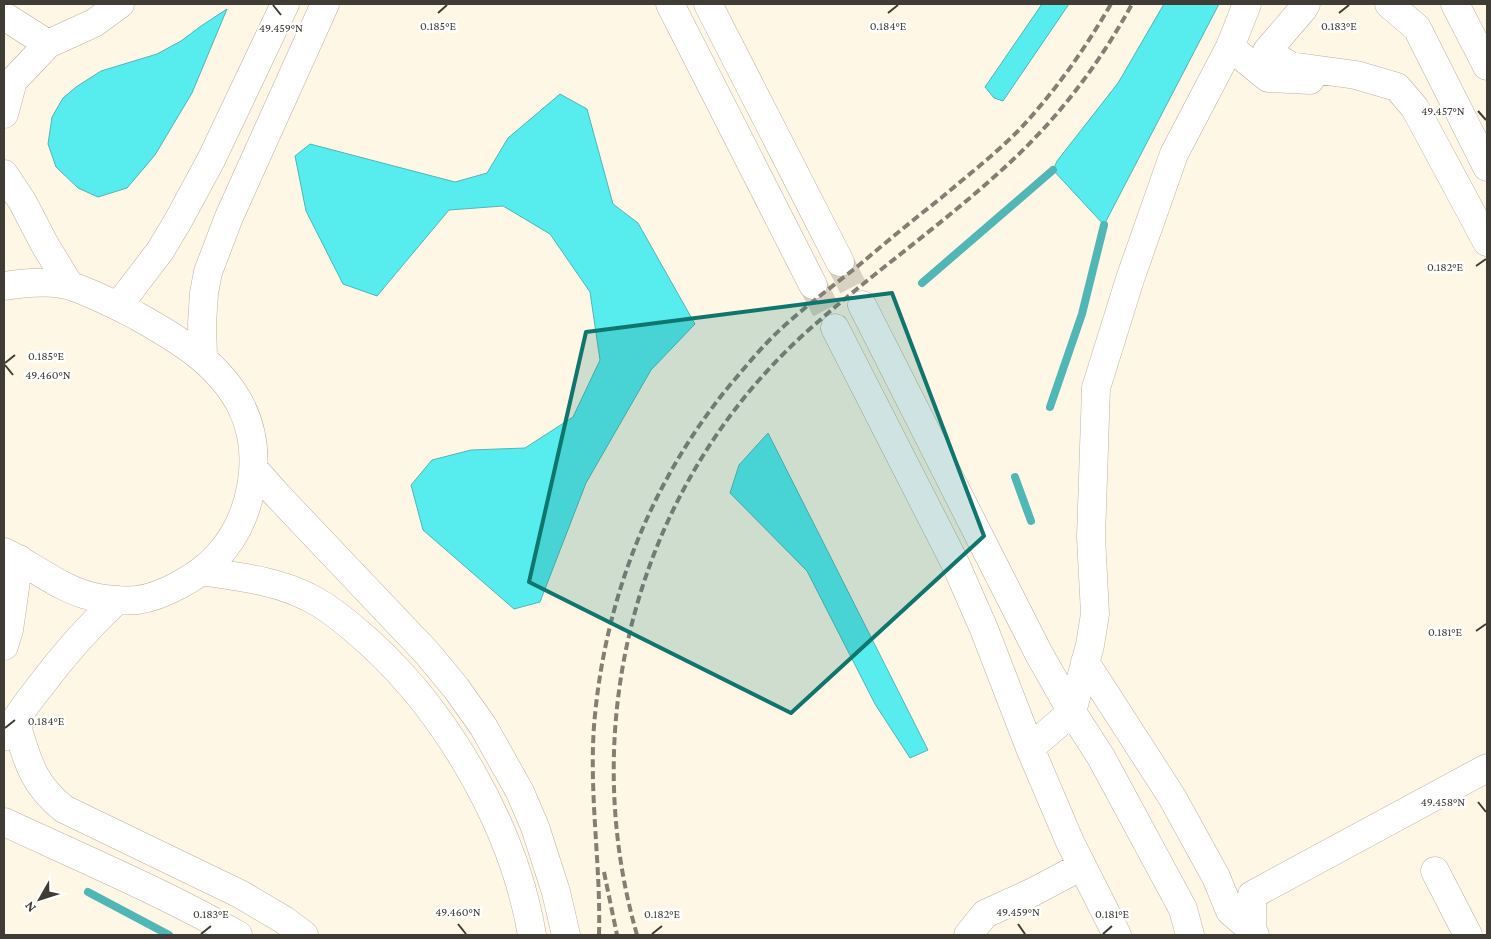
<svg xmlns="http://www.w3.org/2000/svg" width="1491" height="939" font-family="'Crimson Pro',serif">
  <rect width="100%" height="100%" fill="#fff7e6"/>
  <path fill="#57ecee" stroke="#50b7b6" d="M1042 4H1069L1003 101 994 98 985 87Z
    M1164 4H1219L1104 225 1053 170 1057 161 1118 83Z
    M227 9 192 93 155 155 127 188 98 197 78 188 56 167 48 144 52 117 63 98 76 87 101 71 157 54 181 41 201 26Z
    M560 94 587 109 613 204 638 223 695 324 651 370 586 483 540 602 514 609 423 530 411 485 432 460 471 450 525 448 573 417 600 360 590 292 550 234 503 206 449 210 377 296 343 284 306 211 295 156 310 144 455 182 487 173 508 138Z
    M768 433 928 750 910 758 875 704 807 571 730 493 739 465Z"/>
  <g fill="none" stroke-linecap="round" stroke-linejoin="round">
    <path stroke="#50b7b6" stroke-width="8" d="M922 283 1053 170
      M1050 407 1082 314 1104 225
      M1015 477 1031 521
      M88 892 169 935"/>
    <path stroke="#d9d2c3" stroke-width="28" stroke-dasharray="28 14" stroke-linecap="butt" d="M840 262 862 305
      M813 285 835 328"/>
    <defs>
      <path id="minor" d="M670 4 813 285
        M708 4 840 262
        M1306 4 1303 9 1267 51 1290 66 1356 75 1397 87 1415 108 1487 242
        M1389 4 1417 28 1487 167
        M1455 4 1487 66
        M4 16 48 44 94 23 120 4
        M1230 47 1268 78 1310 80
        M4 114 13 81 48 44
        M4 174 22 201 45 245 70 286
        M4 286C23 283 52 280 71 286 94 294 116 305 137 316 178 339 219 363 241 406 265 454 253 519 216 558 198 577 162 597 137 600 124 601 111 600 99 598 63 592 36 567 4 552
        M862 305 1039 654 1072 712 1101 757 1183 909 1190 935
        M118 306 160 251 178 221 211 160 285 4
        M835 328 956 565 984 629 1030 748 1070 842 1117 935
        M203 357 202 324 204 293 208 272 229 217 325 4
        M254 469 278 496 428 654 456 688 483 726 520 792 535 827 556 892 566 935
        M202 571C237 577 275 580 308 597 325 605 340 617 354 629 442 702 513 823 532 935
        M4 646 9 630 19 559
        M1085 662 1172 797 1216 877 1230 911 1252 930 1255 935
        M15 720C27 758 31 783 64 809L240 894 284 920 304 935
        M6 736C15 719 26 704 38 689 62 657 88 627 117 600
        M1030 748 1072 712 1090 645 1095 614 1091 537 1096 388 1130 279 1174 154 1230 47 1247 4
        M4 822C82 858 162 892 238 935
        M1435 871 1468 935
        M1252 930V895L1487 768
        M968 935 985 914 1033 892 1082 866"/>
    </defs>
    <use href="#minor" stroke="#bab2a3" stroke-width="29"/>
    <use href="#minor" stroke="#fff" stroke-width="28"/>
    <path stroke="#847f75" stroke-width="4" stroke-dasharray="8 4" stroke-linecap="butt" d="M604 872 617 935
      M599 935C601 866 589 796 594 726 604 601 650 482 730 385 747 365 764 344 783 327 807 305 833 286 858 266 885 243 913 220 941 198 967 176 994 155 1018 131 1054 93 1085 49 1111 4
      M637 935C574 717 641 477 812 327 874 272 943 224 1004 168 1056 121 1099 65 1132 4"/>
  </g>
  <path fill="#0f766e" fill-opacity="0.2" stroke="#0f766e" stroke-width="4" stroke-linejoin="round" d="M892 293 984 536 791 713 529 582 586 332Z"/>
  <path fill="none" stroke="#3f3c35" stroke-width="2" d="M273 5 281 15M438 13 447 5M888 13 898 5M1339 13 1349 5M1478 111 1486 120M1476 266 1486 259M5 363 15 355M5 365 13 375M1476 631 1486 624M5 728 15 720M1478 802 1486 812M458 924 466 934M1018 924 1025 934M201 934 211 926M652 934 662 926M1103 934 1112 926"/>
  <g font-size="12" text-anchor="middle" fill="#3f3c35" stroke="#fff" stroke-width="5" stroke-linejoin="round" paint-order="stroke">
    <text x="438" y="30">0.185°E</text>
    <text x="888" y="30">0.184°E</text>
    <text x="1339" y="30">0.183°E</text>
    <text x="281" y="32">49.459°N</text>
    <text x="1443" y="115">49.457°N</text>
    <text x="1445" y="271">0.182°E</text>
    <text x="46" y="360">0.185°E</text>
    <text x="48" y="379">49.460°N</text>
    <text x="1445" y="636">0.181°E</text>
    <text x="46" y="725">0.184°E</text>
    <text x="1443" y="806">49.458°N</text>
    <text x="458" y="916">49.460°N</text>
    <text x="1018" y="916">49.459°N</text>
    <text x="211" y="918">0.183°E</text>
    <text x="662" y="918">0.182°E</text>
    <text x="1112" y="918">0.181°E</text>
  </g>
  <rect width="1491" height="939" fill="none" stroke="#3f3c35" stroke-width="10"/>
  <g transform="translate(40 899) rotate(231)" stroke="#ffffff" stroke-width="4" paint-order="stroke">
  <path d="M0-4L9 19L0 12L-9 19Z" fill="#3f3c35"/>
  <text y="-8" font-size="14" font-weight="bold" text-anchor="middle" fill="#3f3c35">N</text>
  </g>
</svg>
